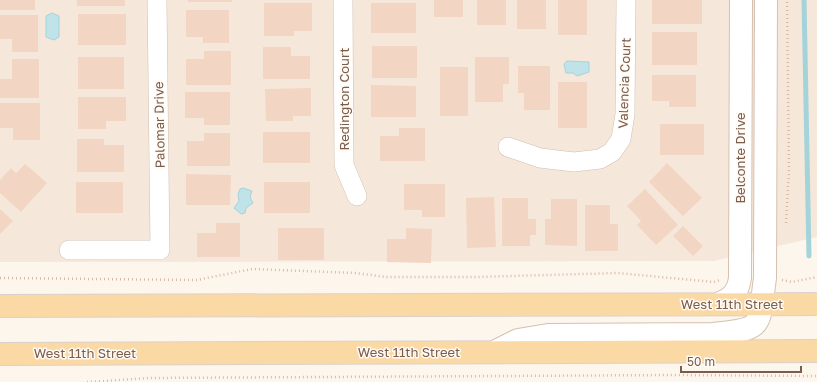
<svg xmlns="http://www.w3.org/2000/svg" width="817" height="382" font-family="'Golos Text',sans-serif">
  <rect width="100%" height="100%" fill="#fdf6ec"/>
  <path fill="#f5e8da" d="M0 0H817V237L714 261 0 262Z"/>
  <path fill="#bfe3e8" stroke="#a5d3da" d="M52 13 59 16V37L54 40 46 37V16Z
    M567 61 589 62V72L577 76 573 73H566L564 64Z
    M243 188 252 191 250 197 253 203 246 208 245 213 241 214 234 208 239 201 238 194 240 189Z"/>
  <g fill="none" stroke-linecap="round" stroke-linejoin="round">
    <path stroke="#a5d3da" stroke-width="5" d="M804 0 809 256"/>
  </g>
  <path fill="#f3d5c3" d="M0 0H35V10H0Z
    M77 0H125V6H77Z
    M188 0H232V2H188Z
    M434 0H463V17H434Z
    M477 0H506V25H477Z
    M517 0H546V29H517Z
    M558 0H587V35H558Z
    M652 0H702V24H652Z
    M264 3H312V31H294V36H264Z
    M371 3H416V33H371Z
    M186 10H229V43H203V37H186Z
    M78 14H126V45H78Z
    M0 15H38V52H12V39H0Z
    M652 32H697V65H652Z
    M372 46H417V78H372Z
    M263 47H291V56H310V79H263Z
    M204 51H231V85H186V59H204Z
    M78 57H124V89H78Z
    M475 57H509V84H503V102H475Z
    M12 59H39V98H0V79H12Z
    M518 66H550V110H524V93H518Z
    M440 67H468V116H440Z
    M652 75H696V107H669V101H652Z
    M558 82H587V128H558Z
    M371 85 416 86V117H371Z
    M311 88V116H293V121H266L265 89Z
    M185 92H230V125H204V118H185Z
    M78 97H126V121H106V129H78Z
    M0 103H40V140H13V128H0Z
    M660 124H704V155H660Z
    M399 128H425V161H380V136H399Z
    M263 132H310V163H263Z
    M204 133H230V166H187V141H204Z
    M77 139H104V145H124V172H77Z
    M667 163 702 198 683 216 649 182Z
    M25 164 47 183 21 212 0 193V180L11 168 16 173Z
    M186 174 231 175 230 205H186Z
    M76 182H123V213H76Z
    M264 182H310V213H264Z
    M404 184H445V217H422V210H404Z
    M645 189 678 225 656 245 637 225 641 221 627 206Z
    M494 197 496 247 467 248 466 198Z
    M502 198H528V219H536V235H530V246H502Z
    M551 199H577V246L545 245V219H551Z
    M585 205H610V224H618V251H585Z
    M0 209 13 221 0 234Z
    M216 223H240V257H197V233H216Z
    M683 226 703 246 693 256 673 236Z
    M278 228H324V260H278Z
    M406 228 432 229 431 263 387 262V239H406Z"/>
  <g fill="none" stroke-linecap="round" stroke-linejoin="round">
    <defs>
      <path id="street" d="M343 0 344 165 357 196
        M508 147 540 158 574 162 600 159 612 152 621 139 625 114 626 0
        M69 250H160L157 0"/>
      <path id="secondary" d="M718 304C731 299 738 293 740 278L741 0
        M494 352 518 340 548 335 713 334C766 329 758 327 765 278L766 0"/>
      <path id="primary" d="M0 306 817 304
        M0 354 817 351"/>
    </defs>
    <use href="#street" stroke="#d1beb0" stroke-width="20"/>
    <use href="#secondary" stroke="#d6c0b0" stroke-width="24"/>
    <use href="#primary" stroke="#dad1cd" stroke-width="24"/>
    <path stroke="#d9b8a5" stroke-width="2.5" stroke-dasharray="1 3" stroke-linecap="butt" d="M786 223 789 169 787 0
      M0 278 197 280 252 269 356 273 386 277H477L618 273 714 282 720 280
      M782 280 792 282 817 277
      M87 382 149 378 673 375 817 376"/>
    <use href="#street" stroke="#fff" stroke-width="19"/>
    <use href="#secondary" stroke="#fff" stroke-width="22"/>
    <use href="#primary" stroke="#fbd9a5" stroke-width="22"/>
  </g>
  <g text-anchor="middle" stroke-width="3" stroke-linejoin="round" paint-order="stroke">
    <g font-size="13" fill="#7a5c4d" stroke="#fffaf3">
      <text transform="translate(624 83) rotate(-88)" y="5">Valencia Court</text>
      <text transform="translate(344 99) rotate(-90)" y="5">Redington Court</text>
      <text transform="translate(159 125) rotate(-91)" y="5">Palomar Drive</text>
      <text transform="translate(740 158) rotate(-90)" y="5">Belconte Drive</text>
      <text x="732" y="309">West 11th Street</text>
      <text x="409" y="357">West 11th Street</text>
      <text x="85" y="358">West 11th Street</text>
    </g>
  </g>
  <path d="M681 366v6h120v-6" fill="none" stroke="#7a5c4d" stroke-width="2"/>
  <text x="687" y="366" font-size="12" fill="#7a5c4d" stroke="#fffaf3" stroke-width="3" paint-order="stroke">50 m</text>
</svg>
